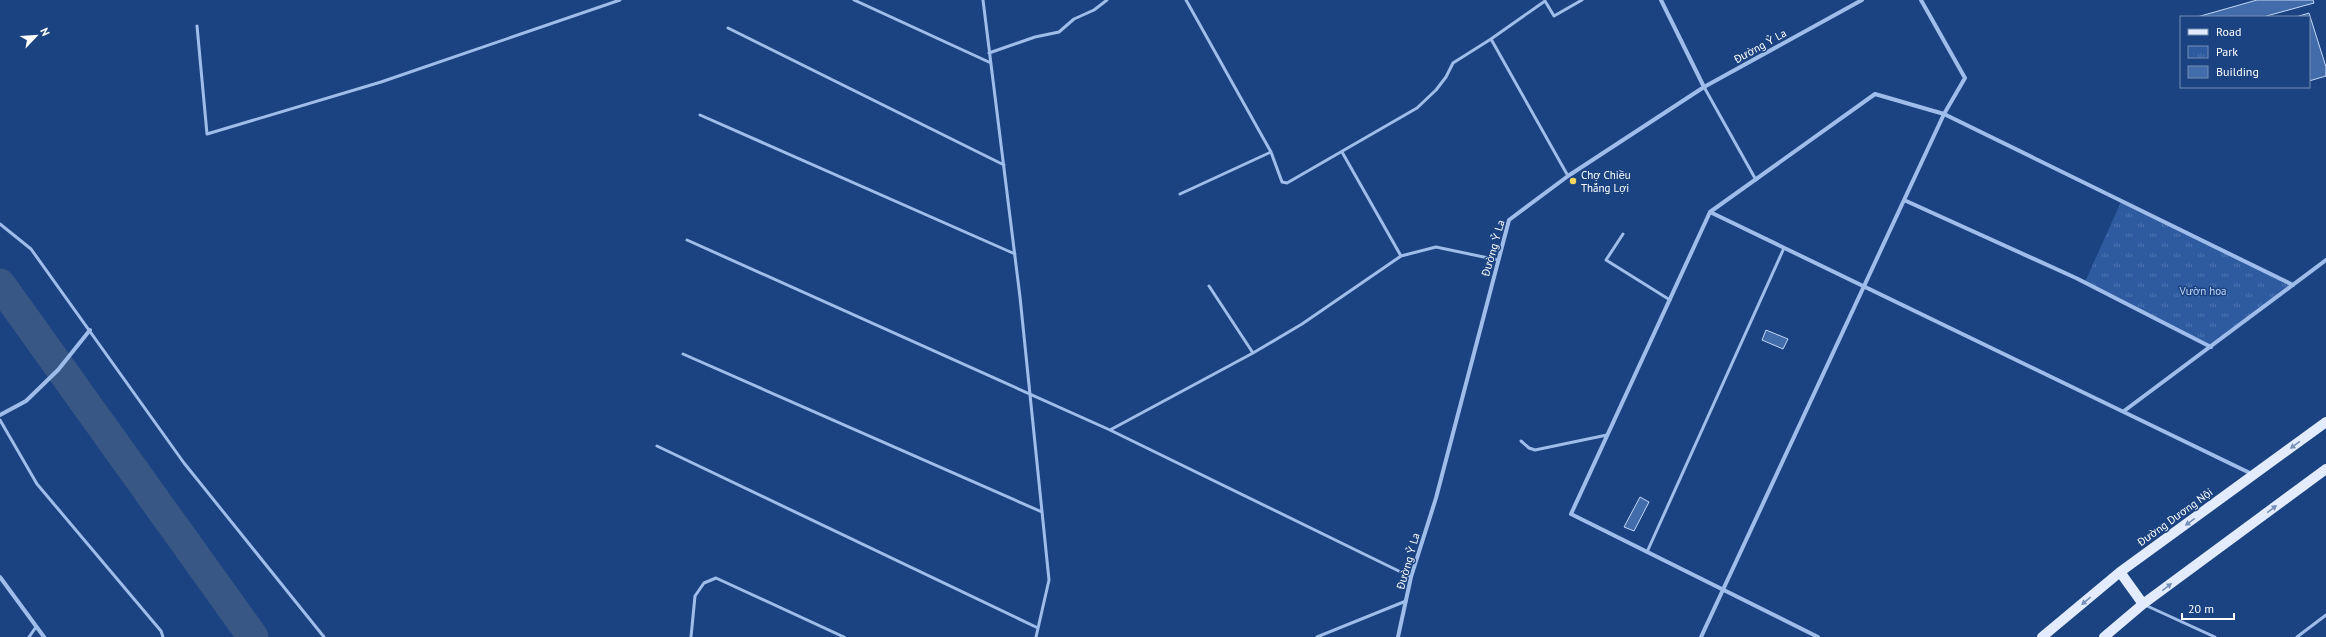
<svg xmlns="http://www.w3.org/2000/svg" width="2326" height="637" font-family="'PT Sans',sans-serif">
  <defs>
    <pattern id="park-tufts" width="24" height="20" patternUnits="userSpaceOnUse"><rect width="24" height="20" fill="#2e5ba0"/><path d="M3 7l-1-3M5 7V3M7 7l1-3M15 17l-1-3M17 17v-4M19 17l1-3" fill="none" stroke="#4d74ae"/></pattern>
  </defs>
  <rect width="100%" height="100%" fill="#1b4381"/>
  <path fill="url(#park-tufts)" d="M2121 202 2292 285 2211 345 2085 282Z"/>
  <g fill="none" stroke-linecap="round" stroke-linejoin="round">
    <path stroke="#395785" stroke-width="31" d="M0 284 253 637"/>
  </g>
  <path fill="#436cab" stroke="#c3d8f8" d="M2257 0H2313L2314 3 2263 17H2197Z
    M2309 13 2326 67V76L2309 81V17H2296Z
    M1766 330 1788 339 1783 349 1762 340Z
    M1640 497 1649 502 1634 531 1624 527Z"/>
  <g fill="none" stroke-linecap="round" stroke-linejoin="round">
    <path stroke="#9fbdea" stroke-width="3" d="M854 0 991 63
      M983 0 1020 297 1049 580 1036 637
      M1186 0 1271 152 1282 182 1287 183 1417 108 1436 90 1446 77 1453 63 1491 39
      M197 26 207 134 381 82 620 0
      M728 28 1004 165
      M989 53 1035 37 1059 32 1074 19 1094 10 1107 0
      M1704 87 1756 180
      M700 115 1015 254
      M1342 152 1401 256
      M1568 176 1491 39 1545 1 1554 16 1582 0
      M1180 194 1271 152
      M0 224 31 249 184 463 324 637
      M1623 234 1606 260 1670 300
      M687 240 1110 430 1411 577
      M1209 286 1253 353
      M683 354 1042 512
      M0 420 37 484 161 631 163 637
      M1110 430 1253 353 1302 324 1401 256 1436 247 1498 260
      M1521 441 1529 448 1535 450 1607 435
      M657 446 1038 628
      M1647 552 1784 248
      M2145 605 2215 637
      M29 637 36 627
      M691 637 695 596 704 583 716 578 844 637
      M1317 637 1406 601
      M2297 637 2326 615"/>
    <path stroke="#9fbdea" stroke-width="4" d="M1661 0 1704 87
      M1904 200 2076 278 2211 347
      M1710 212 2252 474
      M2124 411 2326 260
      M0 415 26 401 58 370 90 330
      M0 577 44 637
      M1398 637 1411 577 1436 498 1509 220 1568 176 1704 87 1862 0
      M1701 637 1944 114 1965 78 1921 0
      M1818 637 1571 514 1710 212 1875 94 1944 114 2293 285"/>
    <path stroke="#e2ecfe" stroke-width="10" d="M2120 572 2143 604
      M2042 637 2120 572 2326 422
      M2104 637 2143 604 2326 469"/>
  </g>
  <defs><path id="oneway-solid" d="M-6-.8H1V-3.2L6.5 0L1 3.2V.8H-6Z"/></defs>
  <g fill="#758fb9">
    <use href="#oneway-solid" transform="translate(2295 445) rotate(144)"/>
    <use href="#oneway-solid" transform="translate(2272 509) rotate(-37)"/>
    <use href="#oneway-solid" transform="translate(2190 522) rotate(144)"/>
    <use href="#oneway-solid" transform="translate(2167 587) rotate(-37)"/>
    <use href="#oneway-solid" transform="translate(2086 601) rotate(140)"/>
  </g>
  <circle fill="#fcd55b" stroke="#1b4381" stroke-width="1.5" cx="1573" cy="181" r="4"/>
  <g text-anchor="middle" stroke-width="3" stroke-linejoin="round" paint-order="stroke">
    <g font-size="11" fill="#fff" stroke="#1b4381">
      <text transform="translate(1760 46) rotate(-29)" y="4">Đường Ỷ La</text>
      <text transform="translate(1493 248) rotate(-74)" y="4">Đường Ỷ La</text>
      <text transform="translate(2175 517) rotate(-36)" y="4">Đường Dương Nội</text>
      <text transform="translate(1408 561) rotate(-74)" y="4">Đường Ỷ La</text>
    </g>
    <g font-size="11" fill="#fff" stroke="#1b4381" text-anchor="start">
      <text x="1581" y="179">Chợ Chiều<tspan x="1581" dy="13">Thắng Lợi</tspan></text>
    </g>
    <g font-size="11" fill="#c3d8f8" stroke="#1b4381">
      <text x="2203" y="295">Vườn hoa</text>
    </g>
  </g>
  <rect x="2180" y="16" width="130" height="72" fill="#1b4381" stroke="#768eb3"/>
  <rect x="2188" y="29" width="20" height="6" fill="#e2ecfe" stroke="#768eb3"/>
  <text x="2216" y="36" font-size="12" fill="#ffffff">Road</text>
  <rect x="2188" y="46" width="20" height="12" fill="url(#park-tufts)" stroke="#768eb3"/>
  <text x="2216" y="56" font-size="12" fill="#ffffff">Park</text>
  <rect x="2188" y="66" width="20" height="12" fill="#436cab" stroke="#768eb3"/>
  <text x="2216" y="76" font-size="12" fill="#ffffff">Building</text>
  <g transform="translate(36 36) rotate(65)" stroke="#1b4381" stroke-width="3" paint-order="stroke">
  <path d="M0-3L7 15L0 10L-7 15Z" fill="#ffffff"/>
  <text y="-6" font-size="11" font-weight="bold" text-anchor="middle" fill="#ffffff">N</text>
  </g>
  <path d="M2182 613v6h52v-6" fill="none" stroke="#ffffff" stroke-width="2"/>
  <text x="2188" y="613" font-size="12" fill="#ffffff" stroke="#1b4381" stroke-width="3" paint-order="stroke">20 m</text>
</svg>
